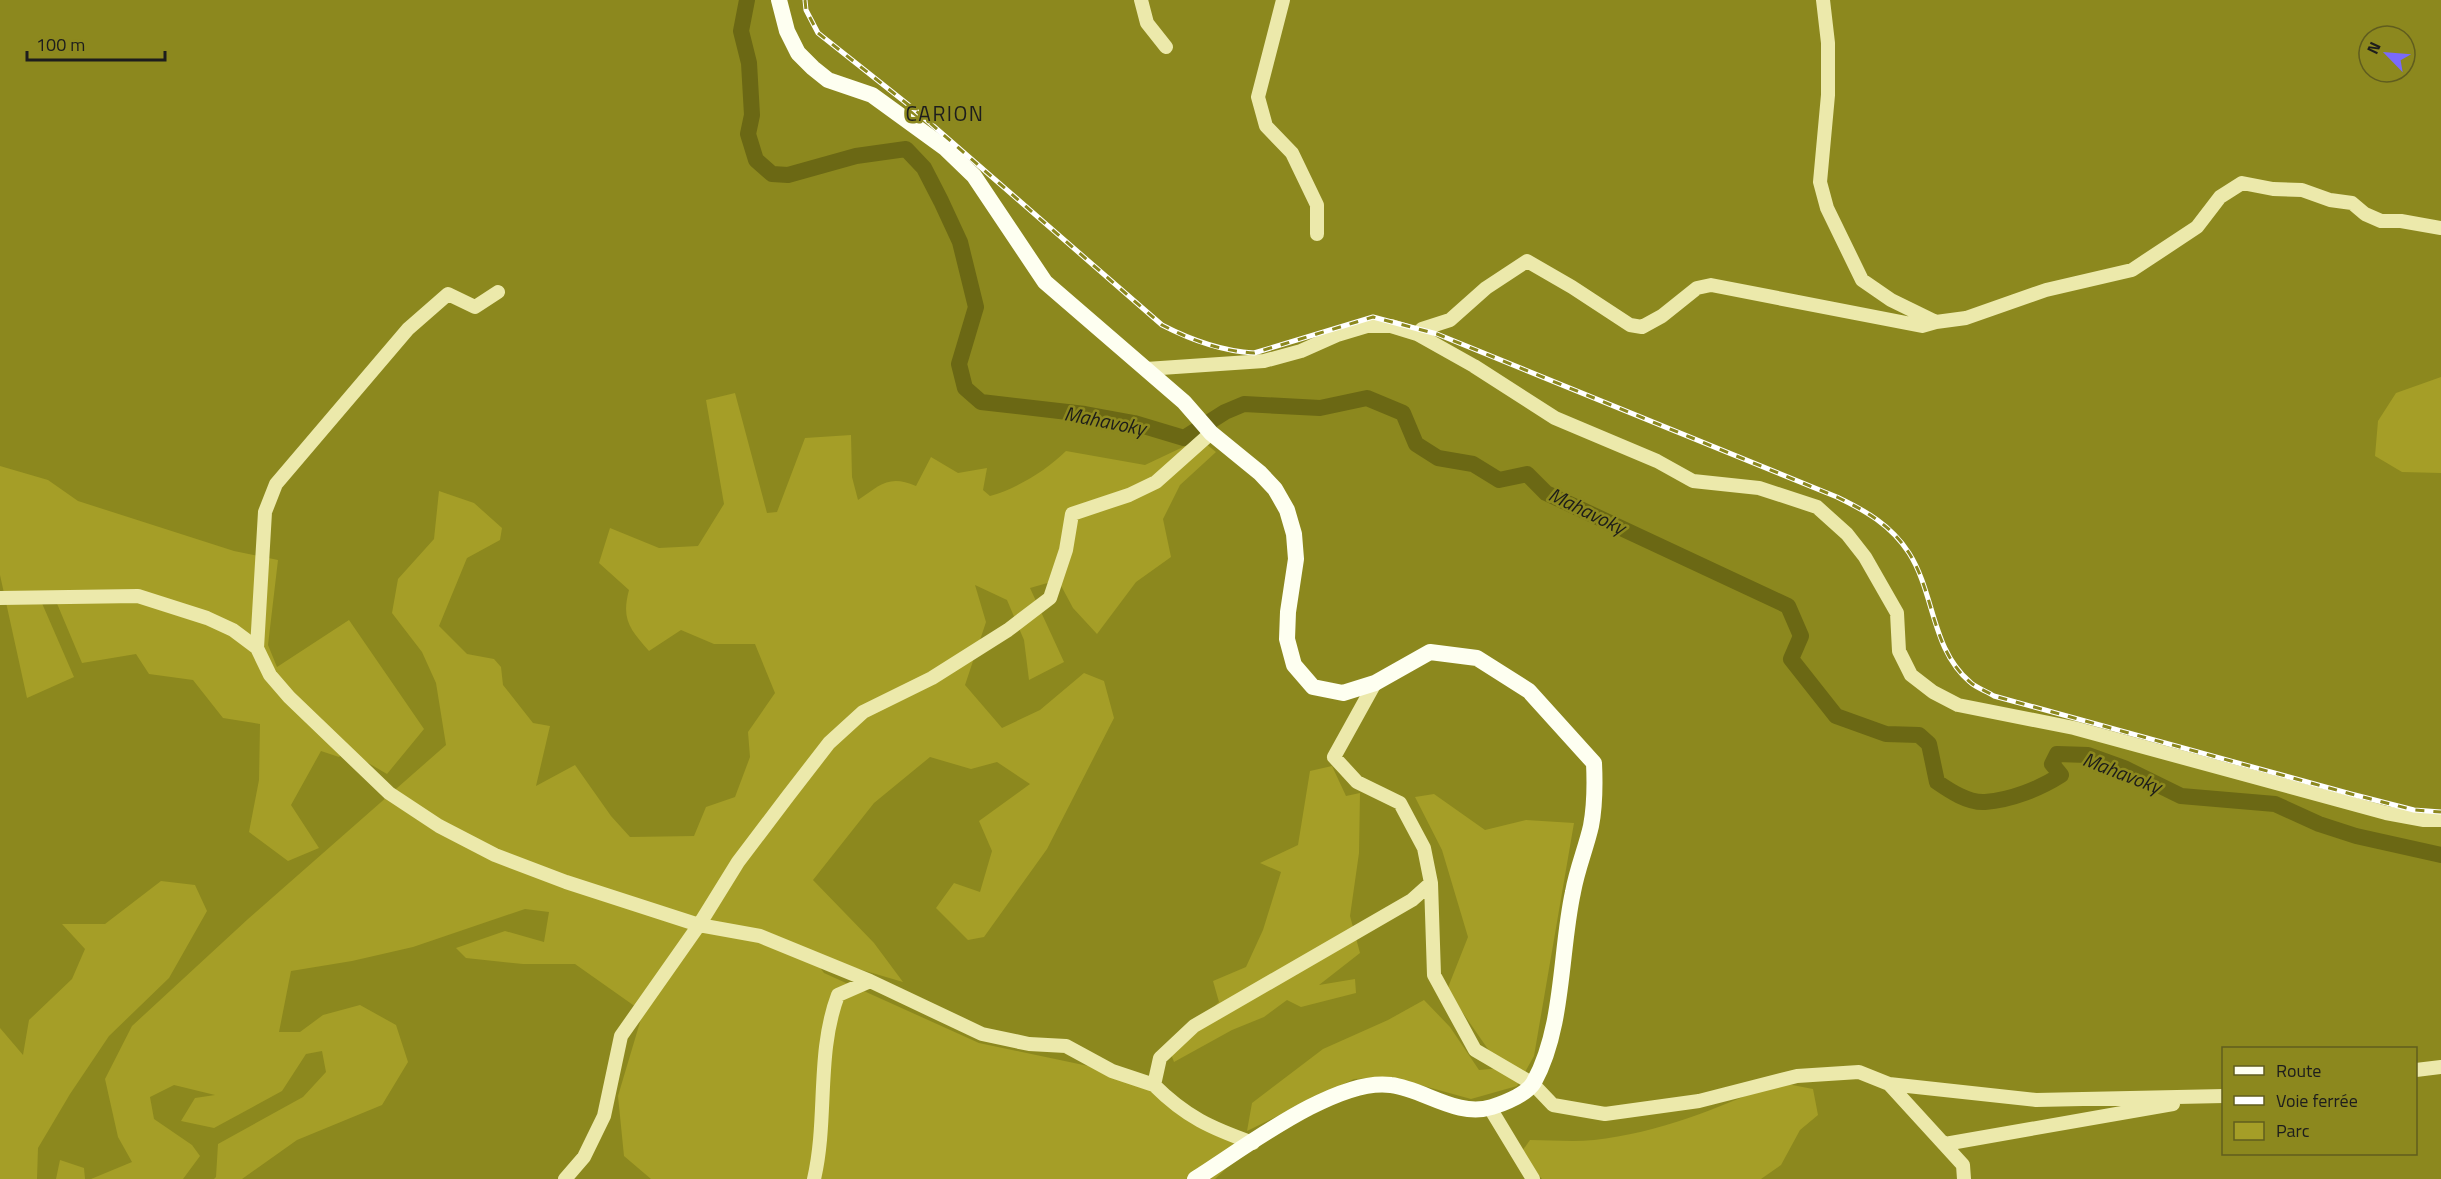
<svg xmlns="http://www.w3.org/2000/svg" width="2441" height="1179" font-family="'Titillium Web',sans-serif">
  <rect width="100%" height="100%" fill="#8c881e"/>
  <path fill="#a59e27" d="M2441 377V473L2402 472 2375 456 2378 421 2396 393Z
    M735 393 767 513 777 512 805 438 851 435 852 477 858 500C880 485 889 474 916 486L931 457 958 473 987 468 983 490 990 496C1016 489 1047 470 1066 451L1145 465 1200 439 1216 452 1180 485 1163 519 1171 557 1136 582 1097 634 1073 608 1058 580 1030 588 1064 662 1029 680 1024 640 1007 600 975 585 986 622 965 685 1002 728 1040 710 1084 673 1104 681 1114 718 1047 849 984 937 968 940 936 908 954 883 980 892 992 851 979 821 1030 784 997 762 971 769 930 757 874 803 813 880 874 943 903 982 811 955 824 973 979 1043 1112 1071 1154 1085 1209 1128 1253 1143 1215 1179H651L624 1156 618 1096 643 1012 575 964H523L466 958 456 948 505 931 544 942 549 912 525 909 413 947 352 961 291 971 279 1032H300L323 1015 360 1005 396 1025 408 1062 382 1105 297 1140 242 1179H214L216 1177 218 1144 303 1097 326 1072 322 1051 306 1054 282 1091 214 1128 181 1121 195 1098 215 1095 174 1085 150 1097 154 1119 192 1145 200 1156 183 1179H91L132 1162 118 1137 105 1079 132 1026 248 919 446 745 436 683 422 652 392 613 398 579 434 539 439 491 474 503 502 528 500 540 467 558 439 626 467 654 494 659 501 667 503 685 533 723 550 726 536 786 575 765 611 816 630 837 694 836 706 807 735 797 750 757 748 732 775 693 755 644H714L681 630 649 651C630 629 621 620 629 590L599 563 610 528 659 548 698 546 724 504 706 400Z
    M0 466 48 480 78 501 234 551 278 560 268 645 277 667 349 620 424 729 387 774 346 750 339 757 321 751 291 805 319 848 288 861 249 832 259 780 260 724 223 718 193 680 149 674 136 654 82 663 53 594 41 601 74 677 27 698 0 575Z
    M1332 766 1346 796 1360 793 1359 853 1350 916 1360 953 1319 985 1355 979 1356 993 1301 1007 1287 1000 1264 1017 1232 1030 1174 1062 1169 1049 1219 1002 1213 981 1246 967 1263 930 1281 872 1260 863 1298 845 1310 771Z
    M1434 794 1485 830 1526 820 1574 823 1534 1056 1517 1086 1471 1099 1391 1077 1354 1079 1247 1131 1252 1103 1323 1049 1388 1020 1424 1000 1450 1027 1479 1070 1501 1068 1447 990 1468 937 1442 850 1415 797Z
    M161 881 195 885 207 911 169 978 109 1036 70 1094 38 1148 37 1179H0V1028L23 1055 29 1020 72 979 85 949 62 924H105Z
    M1777 1082 1813 1089 1818 1115 1800 1130 1781 1165 1761 1179H1542L1520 1154 1530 1140C1551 1140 1573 1142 1594 1140 1658 1133 1719 1108 1777 1082Z
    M60 1160 84 1168 85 1179H56Z"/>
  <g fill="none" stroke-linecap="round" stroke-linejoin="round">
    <path stroke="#6b6814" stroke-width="16" d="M747 0 741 31 749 63 752 115 748 134 756 160 772 174 788 175 856 156 906 149 924 168 941 201 960 242 976 307 959 364 965 388 981 402 1085 414 1134 423 1184 438 1225 412 1244 404 1320 408 1367 398 1403 413 1416 444 1438 458 1473 464 1499 480 1527 474 1546 493 1788 606 1801 636 1791 659 1836 716 1886 734 1919 735 1929 744 1937 782C1950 791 1968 803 1985 802 2011 800 2039 789 2061 775L2052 764 2057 754 2088 755 2124 768 2181 796 2275 804 2319 824 2356 836 2441 855"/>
    <path stroke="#ece9ab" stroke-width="14" d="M1141 0 1147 23 1166 47
      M1283 0 1258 97 1266 126 1292 153 1317 205V234
      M1823 0 1828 43V95L1820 182 1827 208 1862 280 1891 300 1936 322 1966 318 2046 290 2132 270 2197 227 2220 197 2242 183 2273 189 2302 190 2330 200 2352 203 2365 214 2381 221H2401L2441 228
      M1417 334 1422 329 1450 320 1486 288 1527 261 1572 287 1630 325 1642 327 1662 316 1697 288 1711 285 1922 326 1936 322
      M1146 369 1264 361 1301 351 1337 335 1367 326H1391L1417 334 1474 366 1555 418 1657 461 1693 481 1759 488 1817 507 1847 534 1865 557 1897 613 1899 651 1911 675 1933 692 1958 705 2074 728 2386 813 2424 820H2441
      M0 598 138 596 207 618 233 630 257 648 270 675 289 697 389 793 439 826 495 855 566 882 699 925 760 936 870 981
      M257 648 265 512 276 484 408 329 448 294 475 307 498 292
      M1375 683 1334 757 1357 782 1400 803 1424 848 1431 883 1434 975 1475 1050 1533 1084 1553 1105 1605 1114 1699 1101 1797 1076 1859 1072 1889 1084 1963 1165 1964 1179
      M2416 1070 2441 1067
      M1889 1084 2036 1100 2224 1096
      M1490 1108 1533 1179
      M1253 1143C1211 1128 1186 1117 1154 1085L1160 1058 1194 1026 1412 900 1431 883
      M1945 1144 2173 1104
      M565 1179 584 1157 604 1116 621 1036 699 925 738 862 788 796 829 743 863 712 932 678 1008 630 1050 598 1066 550 1072 514 1129 495 1156 482 1211 433
      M814 1179C828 1119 816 1053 838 995L870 981 982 1034 1029 1044 1066 1046 1112 1071 1154 1085"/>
    <path stroke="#fefff1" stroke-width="16" d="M779 0 787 31 798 53 813 68 828 80 872 95 945 148 974 176 1045 282 1184 402 1211 433 1260 473 1275 489 1287 510 1294 534 1296 559 1288 612 1287 639 1294 665 1313 687 1343 693 1375 683 1430 652 1477 658 1529 691 1594 763C1595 784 1595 805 1591 826 1586 848 1577 869 1573 892 1560 951 1564 1028 1534 1082 1527 1094 1504 1103 1492 1107 1457 1118 1424 1089 1391 1085 1336 1077 1243 1149 1195 1179"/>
    <defs>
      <path id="rail" d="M805 0 806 10 818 33 915 110 1162 325C1191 340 1220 351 1254 353L1373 317 1437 334 1837 497C1866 511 1891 525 1909 553 1935 594 1931 649 1970 682 1976 688 1987 691 1994 696L2351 794 2414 810 2441 812"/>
    </defs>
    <use href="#rail" stroke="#fff" stroke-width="5"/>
    <use href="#rail" stroke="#8c881e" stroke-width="3" stroke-dasharray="9" stroke-linecap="butt"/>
  </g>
  <g text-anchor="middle" stroke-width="5" stroke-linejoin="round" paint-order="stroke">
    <g font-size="20" font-style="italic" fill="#1c1c19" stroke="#8c881e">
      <text transform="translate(1105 421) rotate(11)" y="7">Mahavoky</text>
      <text transform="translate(1587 511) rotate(26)" y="7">Mahavoky</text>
      <text transform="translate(2122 773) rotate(21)" y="7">Mahavoky</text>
    </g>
    <g font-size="21" letter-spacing="1.5" fill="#1d1d1d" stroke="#8c881e">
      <text x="945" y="121">CARION</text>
    </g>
  </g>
  <rect x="2222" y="1047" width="195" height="108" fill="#8c881e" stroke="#605d1e" stroke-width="1.5"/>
  <rect x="2234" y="1066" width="30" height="9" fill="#fefff1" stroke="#605d1e" stroke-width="1.5"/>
  <text x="2276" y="1077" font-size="18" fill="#1d1d1d">Route</text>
  <rect x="2234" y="1096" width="30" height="9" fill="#ffffff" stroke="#605d1e" stroke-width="1.5"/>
  <text x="2276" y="1107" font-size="18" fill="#1d1d1d">Voie ferrée</text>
  <rect x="2234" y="1122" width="30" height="18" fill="#a59e27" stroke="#605d1e" stroke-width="1.5"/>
  <text x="2276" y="1137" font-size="18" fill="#1d1d1d">Parc</text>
  <g transform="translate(2387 54) rotate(295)"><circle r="28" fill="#8c881e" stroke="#605d1e" stroke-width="1.5"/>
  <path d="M0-4.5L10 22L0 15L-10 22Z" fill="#7a6afb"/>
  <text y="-9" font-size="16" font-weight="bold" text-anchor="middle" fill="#1d1d1d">N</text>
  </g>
  <path d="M27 51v9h138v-9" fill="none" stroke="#1d1d1d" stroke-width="3"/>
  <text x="36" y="51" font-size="18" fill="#1d1d1d" stroke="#8c881e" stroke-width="4.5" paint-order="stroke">100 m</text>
</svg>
